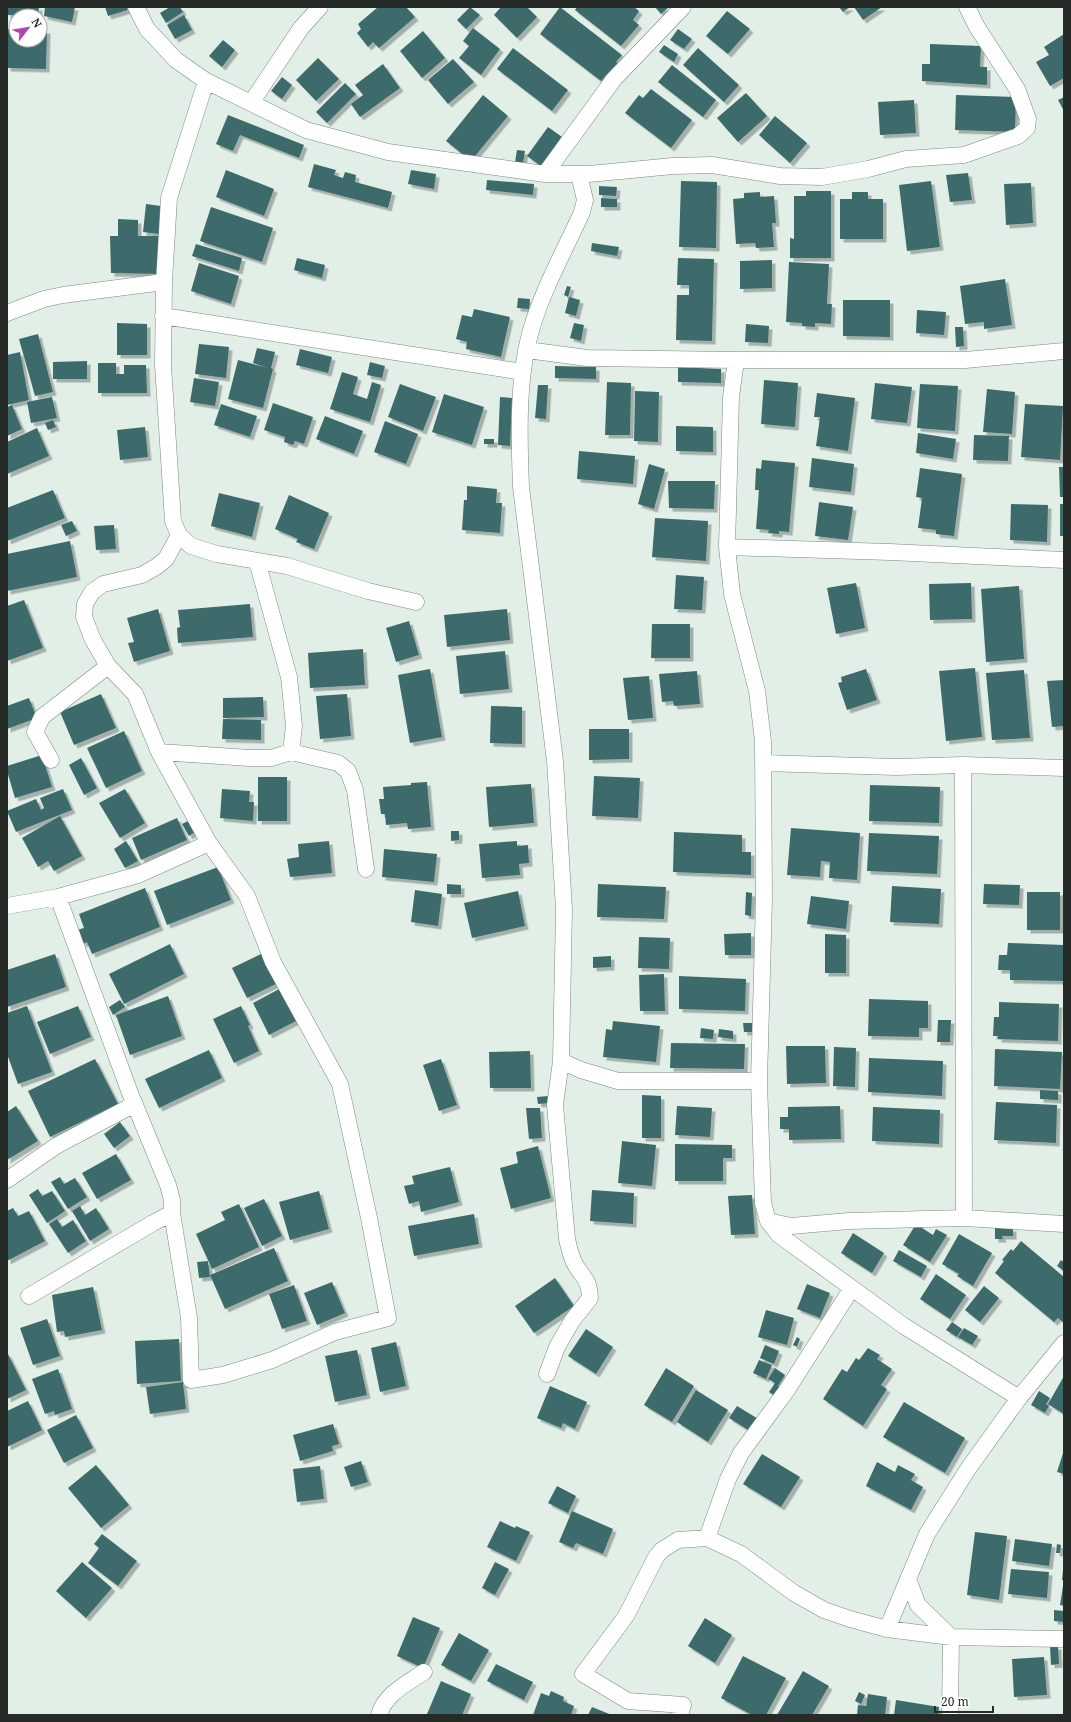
<svg xmlns="http://www.w3.org/2000/svg" width="1071" height="1722" font-family="'Noto Serif',serif">
  <defs>
    <filter id="shadow"><feDropShadow dx="3.5" dy="3.5" stdDeviation="0" flood-color="#0004"/></filter>
  </defs>
  <rect width="100%" height="100%" fill="#e1efe7"/>
  <path fill="#3e6b6a" filter="url(#shadow)" d="M7 7H39L38 16 7 15Z
    M45 7H75L72 22 44 16Z
    M105 7H127L128 10 108 16Z
    M170 7H180L183 12 166 23 160 13Z
    M378 7H406L415 17 379 48 373 42 368 47 357 33 361 29 358 24Z
    M470 7 480 15 466 29 457 20Z
    M501 7H527L537 17 517 38 494 15Z
    M560 7 622 55 616 62 618 63 609 75 607 74 601 81 540 34Z
    M577 7H634L639 11 633 20 639 25 621 46 575 10Z
    M655 7H669L661 14Z
    M839 7H850L843 12Z
    M854 7H882L863 20Z
    M727 11 750 29 728 54 706 36Z
    M184 15 192 30 175 39 167 25Z
    M473 28 500 49 481 75 459 58 469 46 463 41Z
    M7 29H16V40H40V30H47L46 69 7 68Z
    M678 29 692 39 684 49 670 40Z
    M423 31 445 58 422 78 400 51Z
    M1064 34V78L1050 86 1036 62 1049 55 1044 47Z
    M223 40 235 50 222 67 209 56Z
    M930 44 981 46 980 67H987V85L922 81V64H930Z
    M664 45 678 54 674 62 659 52Z
    M513 48 568 90 552 111 497 69Z
    M698 48 739 85 724 102 683 65Z
    M318 58 339 79 316 101 296 80Z
    M453 59 474 82 448 104 428 80Z
    M383 64 400 88 360 117 351 104 363 95 355 85Z
    M672 65 716 100 703 117 658 82Z
    M282 77 292 85 282 99 271 91Z
    M345 83 356 94 327 123 316 112Z
    M651 89 692 120 671 148 625 113 639 95 643 98Z
    M746 93 767 116 738 142 717 118Z
    M483 95 508 116 471 161 446 141Z
    M956 95 1016 97 1015 132 955 130Z
    M1064 97V111L1058 100Z
    M914 100 916 133 880 135 878 102Z
    M228 115 304 145 299 158 240 135 233 151 216 144Z
    M775 116 807 143 790 163 759 135Z
    M548 127 562 137 541 166 527 156Z
    M517 150 525 151 523 163 515 162Z
    M314 164 336 170 334 175 343 178 345 172 356 175 355 182 392 192 388 208 308 187Z
    M226 170 274 189 264 216 216 197Z
    M411 170 436 174 434 189 408 184Z
    M968 173 972 200 950 202 946 175Z
    M487 180 534 184 533 195 486 190Z
    M681 181 717 182 716 248 679 247Z
    M931 181 940 247 907 251 899 185Z
    M1031 183 1033 223 1006 225 1004 184Z
    M599 186 617 187 616 196 599 195Z
    M806 191H831V258H790V238L794 239V196H806Z
    M760 192V197L774 196 776 223H772L774 247 756 248 755 243 736 244 733 199 744 198V193Z
    M852 192H868V199H883V239H840V199H852Z
    M601 198 617 199V207H601Z
    M146 204 161 206 159 234 143 232Z
    M211 207 273 228 262 262 200 241Z
    M118 219 138 220V236H159L160 274 111 273 110 236H118Z
    M592 243 619 247 617 256 591 251Z
    M196 244 242 258 239 271 192 256Z
    M297 258 325 265 322 278 294 270Z
    M678 258 714 259 712 341 676 340 677 295H689V285H677Z
    M772 260V288L740 289V261Z
    M789 262 829 264 827 304H832L831 324 815 323V327L802 326V323L786 322Z
    M199 263 239 276 231 304 191 291Z
    M1005 279 1012 325 984 329V322L965 324 960 286Z
    M567 286 571 287 568 297 564 295Z
    M569 297 580 300 576 316 565 313Z
    M518 298 530 299 529 309 517 308Z
    M843 300H890V337L843 336Z
    M474 309 510 317 501 357 466 349 467 342 456 339 462 315 472 317Z
    M917 310 946 312 944 335 916 333Z
    M117 323 147 324V355H117Z
    M574 323 584 325 581 341 570 338Z
    M746 324 769 326 768 343 745 342Z
    M955 327H963L964 346 956 347Z
    M38 334 53 392 35 396 19 339Z
    M199 344 229 347 226 378 195 374Z
    M257 348 275 352 271 368 273 369 263 408 228 399 238 360 268 368 253 363Z
    M300 349 332 357 328 373 296 365Z
    M20 352 29 400 7 405V355Z
    M87 361V379H53V362Z
    M370 362 385 366 382 378 367 375Z
    M98 363H116V374H124V365H146L147 393H98Z
    M555 366 596 367V379L555 378Z
    M678 367 721 369V383L678 382Z
    M342 372 358 377 353 394 367 399 372 382 381 385 370 422 330 409Z
    M194 378 219 382 215 406 190 402Z
    M764 380 798 383 795 427 761 424Z
    M607 382 631 383 630 435H605Z
    M875 383 912 387 907 423 871 419Z
    M400 384 436 397 423 431 388 417Z
    M920 384 958 386 955 431 917 428Z
    M538 385H548L546 419 535 418Z
    M987 389 1015 392 1012 434 983 432Z
    M635 391 659 392 658 442 634 441Z
    M817 393 855 398 848 451 816 446 820 417H814Z
    M444 394 484 407 472 445 432 432Z
    M52 397 57 418 31 423 27 402Z
    M500 397 512 398 510 446 498 445Z
    M273 403 313 417 304 444 295 441 293 445 284 442 285 437 264 430Z
    M221 404 257 416 250 437 214 425Z
    M1025 404 1063 406 1060 460 1021 457Z
    M12 405 22 429 7 436V407Z
    M325 416 363 431 354 454 316 439Z
    M53 420 56 427 48 430 45 423Z
    M385 421 418 434 406 464 374 452Z
    M676 426 713 427V452L676 451Z
    M145 427 148 457 120 460 117 430Z
    M37 428 49 456 7 474V442Z
    M918 433 956 439 953 459 916 453Z
    M974 435 1009 436 1008 461 973 460Z
    M484 439H494V444H484Z
    M579 451 635 456 633 484 577 479Z
    M812 458 854 464 851 492 809 487Z
    M762 460 795 463 789 532 779 531V534L768 533 769 530 756 529 759 490H755L756 468 761 469Z
    M649 464 665 469 654 509 638 504Z
    M1059 467H1064V497H1060Z
    M920 468 962 474 954 536 936 534V530L918 528 922 498 916 497Z
    M668 481H715L714 509 669 508Z
    M467 486 497 489 496 503H502L500 533 462 530 464 500H467Z
    M53 490 65 518 7 541V508Z
    M219 493 260 503 252 537 211 526Z
    M289 495 329 513 314 549 296 542 298 539 275 529Z
    M819 502 853 507 848 540 815 536Z
    M1011 504 1048 505 1047 542 1010 540Z
    M1060 504H1064V536H1060Z
    M655 518 708 521 706 561 652 557Z
    M72 521 77 531 66 536 61 525Z
    M114 525 116 549 96 550 94 526Z
    M70 541 77 577 7 591V554Z
    M676 575 704 577 702 610 674 609Z
    M856 583 865 628 836 634 827 588Z
    M971 583 972 619 930 620 929 584Z
    M1019 586 1024 659 986 662 981 589Z
    M24 600 43 648 7 661V606Z
    M250 604 253 637 178 643 177 628 180 627 178 610Z
    M158 609 170 651 134 662 128 643 134 642 127 618Z
    M507 609 510 640 447 647 444 615Z
    M409 621 419 655 396 662 386 628Z
    M652 624H690V658H651Z
    M363 649 365 685 310 688 308 653Z
    M505 651 509 689 460 694 456 656Z
    M975 668 982 737 946 741 939 671Z
    M430 669 442 737 410 743 398 675Z
    M866 669 877 700 847 710 838 683 842 682 841 677Z
    M1024 670 1030 738 992 740 986 673Z
    M697 671 700 704 674 706 673 701 662 702 659 674Z
    M649 676 653 718 628 720 623 678Z
    M1064 680V726L1052 727 1047 681Z
    M101 694 116 728 74 745 60 712Z
    M347 694 351 736 320 739 316 696Z
    M263 697 264 717 223 718V698Z
    M29 698 37 718 7 729V706Z
    M491 706 522 707V744L490 743Z
    M223 719 261 720V740L222 739Z
    M589 729H629V759L589 760Z
    M124 731 142 771 106 788 87 748Z
    M42 755 52 787 15 798 7 771V766Z
    M81 758 97 788 84 795 69 765Z
    M594 776 640 778 638 818 592 816Z
    M258 777H287V821H258Z
    M427 782 431 827 408 829 407 823 386 825 385 814H381L379 799H384L383 787 411 785V783Z
    M531 784 534 823 489 827 486 787Z
    M870 785 940 787 939 823 869 821Z
    M63 789 72 810 16 832 7 811 36 799 41 810 44 808 40 798Z
    M125 789 145 823 120 838 99 803Z
    M222 789 250 791 249 802H254L253 821 220 818Z
    M60 816 82 856 54 871 48 861 38 867 22 838Z
    M177 818 187 840 141 860 132 838Z
    M190 820 196 831 189 836 182 824Z
    M791 828 860 833 857 880 829 878 830 862 821 861 820 877 787 875Z
    M451 831H459V840L451 841Z
    M674 832 742 835V852H751V875L673 872Z
    M869 833 939 836 937 874 867 871Z
    M126 841 138 861 125 868 114 849Z
    M329 841 332 873 290 877 287 859 299 857 298 844Z
    M517 841V846L528 845 529 863 519 864 520 875 482 878 479 844Z
    M384 849 437 854 434 882 382 877Z
    M218 867 231 900 167 925 154 891Z
    M447 884 461 885V894H447Z
    M598 884 666 887 664 919 597 917Z
    M984 884 1020 885 1019 905 983 904Z
    M892 886 941 889 939 924 890 922Z
    M145 888 160 927 92 954 87 942 83 944 77 930 84 928 79 914Z
    M415 890 442 894 438 926 411 922Z
    M518 891 525 926 472 938 464 903Z
    M746 892 752 893 751 916 745 915Z
    M1027 892H1060V930H1027Z
    M811 896 849 901 846 929 807 924Z
    M751 933V955H725L724 934Z
    M825 934 846 935V973H825Z
    M639 937 670 938 669 969 638 968Z
    M1008 943 1064 945 1063 981 1010 980V970H998L999 955H1007Z
    M170 944 184 974 124 1004 109 974Z
    M55 954 66 987 7 1007V970Z
    M261 954 276 984 247 998 232 968Z
    M611 956V967L593 968V957Z
    M664 974 665 1011H640L639 975Z
    M679 976 746 979 745 1011 679 1009Z
    M281 988 298 1020 269 1035 253 1003Z
    M168 996 182 1036 130 1055 116 1015Z
    M869 999 928 1001V1028H919V1037L868 1036Z
    M120 1000 125 1007 113 1015 109 1007Z
    M999 1002 1059 1004 1058 1041 998 1039V1036H993L994 1017H999Z
    M27 1006 52 1072 18 1084 7 1054V1013Z
    M78 1006 91 1037 50 1054 37 1022Z
    M241 1006 250 1025 248 1026 259 1051 234 1063 213 1019Z
    M938 1020H951L950 1042H937Z
    M613 1021 660 1026 656 1062 603 1057 606 1029 612 1030Z
    M743 1023H756L757 1032H744Z
    M701 1028 714 1030 713 1039 700 1038Z
    M719 1029 733 1031V1039L718 1037Z
    M671 1043 745 1044 744 1069 670 1068Z
    M786 1046H825L826 1083 787 1084Z
    M834 1047 856 1048 855 1087 833 1086Z
    M995 1049 1062 1052 1060 1089 994 1086Z
    M209 1050 222 1078 159 1108 145 1079Z
    M530 1051 531 1088H490L489 1052Z
    M869 1058 943 1061 942 1096 868 1092Z
    M95 1059 118 1104 50 1137 28 1091Z
    M441 1059 457 1105 439 1111 423 1065Z
    M1040 1090 1058 1091V1100L1040 1099Z
    M642 1095 661 1096V1138H642Z
    M549 1096 550 1103 538 1104 537 1097Z
    M996 1102 1057 1105 1056 1143 994 1140Z
    M16 1106 38 1141 7 1160V1112Z
    M677 1106 712 1108 710 1137 675 1135Z
    M840 1106 841 1139 789 1140V1129H780V1117H788V1107Z
    M873 1107 940 1110 939 1144 872 1141Z
    M526 1108H540L542 1138 529 1139Z
    M120 1122 130 1136 114 1148 104 1134Z
    M622 1141 656 1145 652 1186 618 1183Z
    M675 1144 732 1145V1158H723V1181H675Z
    M538 1146 551 1198 511 1209 500 1168 518 1163 516 1152Z
    M116 1154 131 1180 97 1199 82 1173Z
    M450 1167 459 1202 421 1212 419 1201 409 1204 404 1186 414 1184 412 1176Z
    M60 1177 64 1184 75 1178 87 1197 68 1209 51 1182Z
    M38 1189 42 1196 52 1191 65 1211 47 1223 29 1195Z
    M592 1190 634 1193 633 1224 590 1221Z
    M319 1191 329 1229 290 1240 279 1202Z
    M752 1195 755 1234 731 1235 728 1196Z
    M264 1199 282 1236 262 1246 244 1208Z
    M239 1204 259 1247 212 1269 196 1234 225 1220 221 1212Z
    M80 1206 85 1215 96 1208 109 1229 90 1241 72 1211Z
    M13 1208 18 1216 29 1211 45 1241 7 1261V1211Z
    M474 1214 479 1244 414 1256 408 1226Z
    M57 1219 62 1227 73 1220 86 1241 68 1253 49 1224Z
    M916 1224 933 1235 936 1229 947 1235 930 1262 903 1245Z
    M995 1228H1013V1236H1002L1003 1239H995Z
    M853 1233 884 1253 872 1273 841 1253Z
    M959 1234 992 1253 973 1286 957 1276 959 1274 942 1264Z
    M1021 1241 1064 1277V1323L1058 1318 1054 1322 995 1273 1004 1261 1002 1260 1011 1249 1013 1251Z
    M274 1248 288 1281 225 1309 210 1275Z
    M899 1250 927 1266 921 1277 893 1261Z
    M1061 1260 1064 1262V1271L1057 1266Z
    M208 1261 210 1277 199 1278 197 1262Z
    M936 1274 966 1295 950 1319 920 1299Z
    M555 1278 574 1306 534 1333 515 1306Z
    M332 1282 345 1313 317 1325 304 1293Z
    M807 1284 830 1293 820 1318 797 1309Z
    M294 1285 307 1321 282 1329 269 1294Z
    M984 1286 999 1298 980 1322 965 1310Z
    M93 1287 102 1330 65 1337 64 1331 57 1332 52 1295Z
    M766 1310 794 1318 787 1345 758 1337Z
    M47 1319 60 1356 33 1365 20 1328Z
    M952 1322 962 1329 957 1337 946 1330Z
    M964 1328 978 1336 972 1345 958 1337Z
    M586 1329 613 1347 596 1374 568 1356Z
    M797 1337 800 1339 797 1347 793 1345Z
    M179 1339 181 1381 137 1384 135 1341Z
    M396 1342 406 1386 380 1392 371 1348Z
    M765 1345 779 1351 774 1364 760 1358Z
    M868 1348 880 1355 877 1359 892 1369 881 1385 887 1389 863 1426 823 1399 842 1369 847 1372 856 1358 859 1360Z
    M357 1350 367 1395 335 1402 325 1356Z
    M7 1352 26 1390 7 1399Z
    M759 1360 772 1365 766 1379 753 1373Z
    M666 1368 694 1386 672 1422 644 1405Z
    M775 1368 785 1375 778 1386 782 1389 776 1397 769 1392 775 1383 768 1379Z
    M58 1369 72 1409 55 1415 54 1411 45 1414 32 1379Z
    M1064 1376V1414L1048 1404Z
    M183 1382 186 1409 150 1414 146 1387Z
    M550 1386 587 1402 575 1429 563 1423 561 1428 537 1418Z
    M696 1390 728 1410 708 1442 677 1422Z
    M1039 1391 1050 1398 1046 1404 1049 1406 1045 1413 1031 1405Z
    M28 1401 42 1430 7 1447V1411Z
    M904 1402 965 1438 945 1473 883 1437Z
    M737 1406 760 1420 753 1433 729 1418Z
    M76 1415 93 1448 64 1463 47 1430Z
    M333 1424 339 1444 332 1446 333 1451 300 1461 293 1435Z
    M1064 1450V1474L1057 1472Z
    M762 1454 800 1477 781 1507 743 1484Z
    M361 1461 368 1482 351 1487 344 1467Z
    M877 1462 895 1472 898 1465 915 1474 911 1480 923 1487 911 1510 866 1486Z
    M96 1465 129 1505 101 1528 68 1488Z
    M320 1466 324 1499 297 1502 293 1469Z
    M557 1486 576 1496 568 1513 548 1503Z
    M572 1511 613 1529 603 1554 576 1543 573 1548 559 1542Z
    M500 1521 515 1528 516 1526 530 1532 516 1561 487 1547Z
    M975 1532 1007 1536 999 1600 967 1595Z
    M102 1534 137 1561 118 1586 88 1563 99 1548 94 1544Z
    M1015 1539 1052 1544 1049 1566 1012 1561Z
    M1057 1544 1061 1545 1060 1553H1056Z
    M82 1562 112 1588 86 1618 56 1591Z
    M495 1562 509 1569 495 1595 482 1588Z
    M1011 1569 1049 1572 1047 1598 1008 1594Z
    M1063 1570H1064V1580H1062Z
    M1063 1586H1064V1606L1060 1605Z
    M1054 1610 1064 1611V1622L1054 1621Z
    M413 1617 440 1628 423 1668 397 1656Z
    M705 1618 732 1635 715 1663 688 1646Z
    M459 1633 489 1650 471 1681 441 1665Z
    M1050 1646H1058L1059 1664 1051 1665Z
    M743 1656 786 1678 766 1715H752L721 1698Z
    M1044 1657 1047 1695 1014 1697 1012 1659Z
    M496 1664 533 1682 524 1700 487 1681Z
    M803 1671 829 1686 812 1715H777Z
    M441 1681 471 1694 462 1715 427 1714Z
    M551 1691 564 1697 563 1701 574 1706 571 1715H533L541 1693 549 1696Z
    M859 1692 865 1695 861 1704 855 1701Z
    M868 1694 887 1697 885 1715H857L858 1705 866 1706Z
    M896 1700 939 1707 938 1715H894Z
    M592 1707 612 1715H588Z"/>
  <g fill="none" stroke-linecap="round" stroke-linejoin="round">
    <defs>
      <path id="minor" d="M136 7 147 29 176 60 206 81 306 130 388 152 545 174H589L673 166 712 165 780 176 822 177 868 169 906 159 964 155 1018 136 1027 128 1028 119 1017 89 977 27 967 7
        M206 81 169 198 164 282 163 365 173 521 179 535 191 546 217 554 287 566 368 591 416 602
        M251 103 301 28 320 7
        M545 174 614 79 683 7
        M7 313 44 299 63 295 164 282
        M163 316 523 372
        M527 350 587 358 736 360H965L1064 351
        M736 360 731 397 727 547 732 594 757 691 763 741 764 900 759 1081 763 1203 768 1221 779 1235 904 1326 1019 1398
        M727 547 890 552 1064 560
        M257 561 289 677 294 726 291 752
        M159 752 250 758H271L291 752 338 763 348 771 355 790 366 869
        M51 760 35 732 42 717 108 666
        M763 763 896 767 963 765 1064 768
        M963 765 964 1218
        M7 906 58 897 138 875 209 843
        M561 1061 581 1070 618 1081H759
        M7 1180 56 1146 135 1104
        M172 1213 189 1318 191 1380 223 1375 272 1360 335 1332 388 1318 369 1218 340 1084 273 962 247 896 209 843 159 752 135 694 108 666 93 640 84 617 85 604 92 592 103 584 142 575 156 567 166 559 179 535
        M768 1221 791 1226 849 1221 964 1218 1064 1224
        M29 1296 153 1223 172 1213V1200L168 1185 130 1093 58 897
        M547 1374 557 1347 572 1321 590 1298C589 1280 585 1280 576 1266 571 1258 569 1248 567 1239L555 1105 561 1061 564 909 555 761 521 487C519 437 517 375 532 327 544 287 565 250 582 212L585 200 579 174
        M707 1538 728 1479 741 1453 787 1390 852 1288
        M908 1579 918 1605 951 1637 950 1715
        M887 1629 927 1534 968 1469 1019 1398 1064 1343
        M379 1715C385 1694 406 1684 424 1672
        M680 1715 683 1705 628 1701 583 1674 626 1616 656 1557 662 1550 678 1540 707 1538 741 1554 794 1593 824 1610 850 1619 887 1629 951 1637 1064 1639"/>
    </defs>
    <use href="#minor" stroke="#7b8881" stroke-width="17"/>
    <use href="#minor" stroke="#fff" stroke-width="16"/>
  </g>
  <rect width="1071" height="1722" fill="none" stroke="#262b28" stroke-width="16"/>
  <g transform="translate(28 28) rotate(59)"><circle r="19" fill="#ffffff" stroke="#a8aaa9"/>
  <path d="M0-3L7 15L0 10L-7 15Z" fill="#ae47ab"/>
  <text y="-6" font-size="11" font-weight="bold" text-anchor="middle" fill="#262b28">N</text>
  </g>
  <path d="M935 1706v6h58v-6" fill="none" stroke="#262b28" stroke-width="2"/>
  <text x="941" y="1706" font-size="12" fill="#262b28" stroke="#ffffff" stroke-width="3" paint-order="stroke">20 m</text>
</svg>
